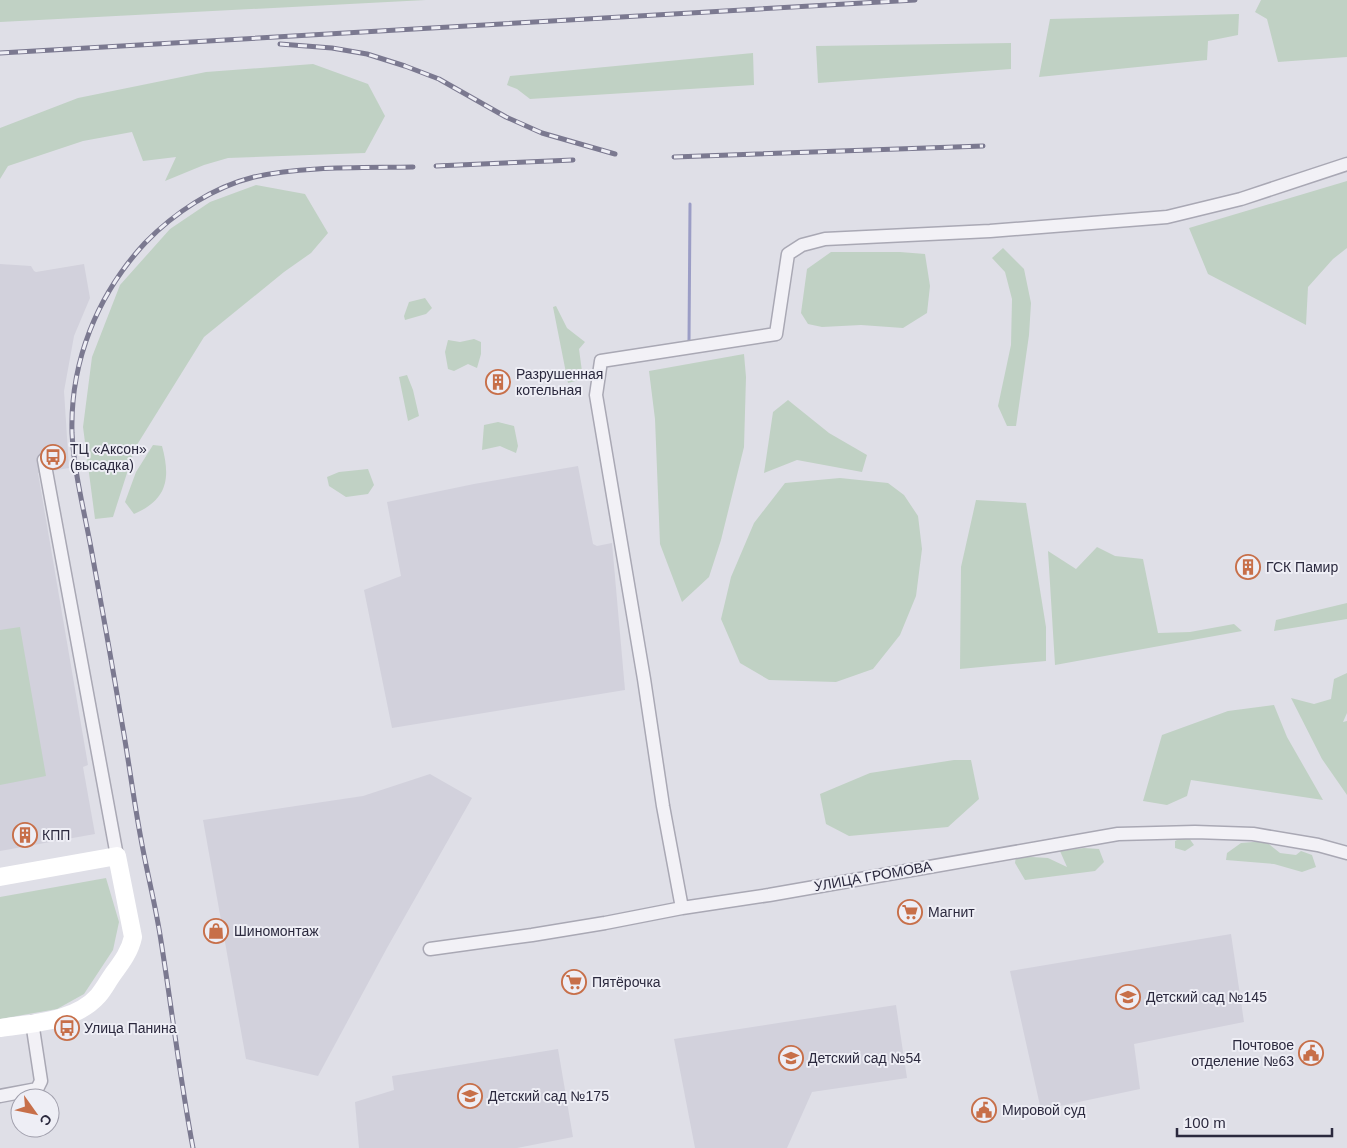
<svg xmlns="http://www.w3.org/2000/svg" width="1347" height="1148" font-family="Helvetica,sans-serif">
  <rect width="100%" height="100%" fill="#dfdfe7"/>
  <path fill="#d2d1dc" d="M0 264 31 266 34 271 36 272 84 264 90 298 74 336 64 391 69 468 38 473 88 765 83 767 95 834 0 851Z
    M578 466 593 544 597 546 612 543 625 690 392 728 364 590 401 576 387 502 474 484Z
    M430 774 472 798 387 948 318 1076 246 1059 203 820 363 796Z
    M1231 934 1244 1022 1134 1044 1140 1089 1041 1110 1010 971Z
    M896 1005 907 1078 812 1092 787 1148H695L674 1039Z
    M558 1049 573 1137 517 1148H359L355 1102 394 1090 392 1076Z"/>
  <path fill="#c0d1c4" d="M0 0H426L0 22Z
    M1261 0H1347V57L1278 62 1267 19 1255 12Z
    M1239 14 1238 35 1208 41 1207 60 1039 77 1050 19Z
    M1011 43V69L818 83 816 46Z
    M753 53 754 85 530 99 517 89 507 85 510 76Z
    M313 64 368 84 385 116 365 153 228 158 204 165 165 181 176 157 143 161 132 132 83 141 8 166 0 179V128L78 98 206 72Z
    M1347 181V248L1333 259 1308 287 1306 325 1208 274 1189 228Z
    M256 185 305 194 328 233 311 253 284 272 204 337 135 448 113 517 95 519 83 427 92 357 120 285 170 229 210 202Z
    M1003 248 1024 269 1031 303 1029 335 1016 426H1007L998 406 1011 345 1012 299 1005 272 992 258Z
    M831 252H900L925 254 930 286 927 313 903 328 861 325 822 327 808 324 801 313 807 269Z
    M425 298 432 308 426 314 405 320 404 316 409 302Z
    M556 306 567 328 585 342 579 349 583 379 568 383 553 307Z
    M474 339 481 342V354L477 368 468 364 454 371 448 369 445 352 448 340 460 342Z
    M744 354 746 377 744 447 721 540 709 577 682 602 660 544 655 419 649 371Z
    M407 375 413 390 419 416 408 421 399 377Z
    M788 400 829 433 867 455 862 472 797 460 764 473 773 412Z
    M498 422 514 426 518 446 516 453 500 446 482 450 484 425Z
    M153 445 162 446C171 479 167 500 134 514L125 502 136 472Z
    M368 469 374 485 368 494 346 497 329 486 327 477 339 472Z
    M840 478 888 483 904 495 918 516 922 549 916 596 900 635 873 669 836 682 769 680 740 663 721 619 731 577 754 523 785 483Z
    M976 500 1026 503 1046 627V661L960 669 961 567Z
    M1097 547 1115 556 1143 559 1158 633 1190 632 1234 624 1242 631 1055 665 1048 551 1076 569Z
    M1347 603V619L1274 631 1276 620Z
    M20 627 46 776 0 785V630Z
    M1347 673V713L1343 722 1347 721V795L1322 759 1291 698 1314 704 1331 699 1334 679Z
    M1274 705 1287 737 1323 800 1191 780 1187 796 1167 805 1143 801 1162 735 1228 711Z
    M954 760H971L979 799 948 827 849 836 826 824 820 794 870 773Z
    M1181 838H1189L1194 845 1185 851 1175 848V841Z
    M1265 841 1280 853 1296 855 1301 851 1312 855 1316 867 1302 872 1274 864 1226 860 1227 853 1241 843Z
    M1084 848 1099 849 1104 862 1095 871 1025 880 1015 863 1016 856 1048 858 1067 867 1060 851Z
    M106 878 119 922 113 950 84 994 57 1009 0 1019V897Z"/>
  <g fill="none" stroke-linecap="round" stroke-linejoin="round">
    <path stroke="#9b9dc6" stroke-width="3" d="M689 342 690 204"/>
    <defs>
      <path id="street" d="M44 460 117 856
        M682 908 663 806 644 679 596 395 601 361 776 334 788 254 802 245 825 239 990 231 1167 217 1241 199 1347 164
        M430 949 532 935 605 923 682 908 769 895 1118 834 1195 832 1253 834 1318 845 1347 853
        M0 1096 37 1089 41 1081 32 1022"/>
    </defs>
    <use href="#street" stroke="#a9a8b4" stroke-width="15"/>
    <use href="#street" stroke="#f2f1f6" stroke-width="12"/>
    <path stroke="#fff" stroke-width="18" d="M0 877 117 856 133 937C130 951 122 962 113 974 108 981 104 989 98 996 75 1022 32 1023 0 1028"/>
    <defs>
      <path id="rail" d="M280 44 332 48 367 54 405 66 439 79 506 117 542 133 615 154
        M0 53 915 0
        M674 157 983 146
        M436 166 573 160
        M193 1148C180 1079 172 1010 161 941 156 907 147 873 141 839 133 797 128 754 120 712 111 657 101 603 91 548 84 510 74 472 72 433 70 362 97 295 145 243 174 213 213 187 254 177 303 166 362 168 413 167"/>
    </defs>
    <use href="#rail" stroke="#7b7990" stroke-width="5"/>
    <use href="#rail" stroke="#eeeef5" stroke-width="3" stroke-dasharray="9" stroke-linecap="butt"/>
  </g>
  <defs>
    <symbol id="building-ring" viewBox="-11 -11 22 22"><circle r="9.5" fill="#eeeef5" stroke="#c76f49" stroke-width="1.5"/><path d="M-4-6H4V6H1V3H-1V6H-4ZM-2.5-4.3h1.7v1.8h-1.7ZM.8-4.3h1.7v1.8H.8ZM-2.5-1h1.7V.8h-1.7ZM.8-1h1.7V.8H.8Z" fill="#c76f49"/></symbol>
    <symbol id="bus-ring" viewBox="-11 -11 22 22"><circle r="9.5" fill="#eeeef5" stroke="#c76f49" stroke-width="1.5"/><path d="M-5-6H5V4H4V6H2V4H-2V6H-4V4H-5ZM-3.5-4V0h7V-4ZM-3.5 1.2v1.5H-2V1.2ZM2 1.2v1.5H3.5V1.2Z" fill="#c76f49"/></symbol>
    <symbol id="supermarket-ring" viewBox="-11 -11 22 22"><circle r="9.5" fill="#eeeef5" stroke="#c76f49" stroke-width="1.5"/><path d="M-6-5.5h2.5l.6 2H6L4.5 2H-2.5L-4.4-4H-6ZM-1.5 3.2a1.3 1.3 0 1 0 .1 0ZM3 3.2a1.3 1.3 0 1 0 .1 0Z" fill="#c76f49"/></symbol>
    <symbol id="shop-ring" viewBox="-11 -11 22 22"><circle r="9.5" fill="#eeeef5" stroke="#c76f49" stroke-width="1.5"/><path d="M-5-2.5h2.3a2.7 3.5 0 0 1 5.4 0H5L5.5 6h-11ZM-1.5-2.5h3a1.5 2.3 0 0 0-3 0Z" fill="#c76f49"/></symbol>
    <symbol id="school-ring" viewBox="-11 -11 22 22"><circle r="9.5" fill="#eeeef5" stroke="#c76f49" stroke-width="1.5"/><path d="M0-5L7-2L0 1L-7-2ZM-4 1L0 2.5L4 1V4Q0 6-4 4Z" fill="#c76f49"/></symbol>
    <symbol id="civic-ring" viewBox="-11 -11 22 22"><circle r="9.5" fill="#eeeef5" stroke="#c76f49" stroke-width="1.5"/><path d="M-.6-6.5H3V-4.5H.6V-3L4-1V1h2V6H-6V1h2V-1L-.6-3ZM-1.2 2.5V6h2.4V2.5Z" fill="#c76f49"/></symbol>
  </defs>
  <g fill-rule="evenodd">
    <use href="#building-ring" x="484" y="368" width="28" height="28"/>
    <use href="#bus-ring" x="39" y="443" width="28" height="28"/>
    <use href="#building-ring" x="1234" y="553" width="28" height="28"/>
    <use href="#building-ring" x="11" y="821" width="28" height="28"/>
    <use href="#supermarket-ring" x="896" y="898" width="28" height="28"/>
    <use href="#shop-ring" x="202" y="917" width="28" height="28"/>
    <use href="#supermarket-ring" x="560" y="968" width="28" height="28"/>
    <use href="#school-ring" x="1114" y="983" width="28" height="28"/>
    <use href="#bus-ring" x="53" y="1014" width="28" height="28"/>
    <use href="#civic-ring" x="1297" y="1039" width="28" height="28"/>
    <use href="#school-ring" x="777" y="1044" width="28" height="28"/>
    <use href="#school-ring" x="456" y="1082" width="28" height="28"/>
    <use href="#civic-ring" x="970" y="1096" width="28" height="28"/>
  </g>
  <g text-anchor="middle" stroke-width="4" stroke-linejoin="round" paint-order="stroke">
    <g font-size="14" fill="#2b293e" stroke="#eeeef5" text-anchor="start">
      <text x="516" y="379">Разрушенная<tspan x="516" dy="16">котельная</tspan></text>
      <text x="70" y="454">ТЦ «Аксон»<tspan x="70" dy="16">(высадка)</tspan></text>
      <text x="1266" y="572">ГСК Памир</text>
      <text x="42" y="840">КПП</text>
      <text x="928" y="917">Магнит</text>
      <text x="234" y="936">Шиномонтаж</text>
      <text x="592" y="987">Пятёрочка</text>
      <text x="1146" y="1002">Детский сад №145</text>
      <text x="84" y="1033">Улица Панина</text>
      <text x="1294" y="1050" text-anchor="end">Почтовое<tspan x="1294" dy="16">отделение №63</tspan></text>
      <text x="808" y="1063">Детский сад №54</text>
      <text x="488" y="1101">Детский сад №175</text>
      <text x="1002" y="1115">Мировой суд</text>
    </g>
    <g font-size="14" fill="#2b293e" stroke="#eeeef5">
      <text transform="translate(873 876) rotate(-10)" y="5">УЛИЦА ГРОМОВА</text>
    </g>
  </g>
  <g transform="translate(35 1113) rotate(123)"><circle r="24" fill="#eeeef5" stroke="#a09fac"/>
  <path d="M0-4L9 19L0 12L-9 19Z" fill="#c76f49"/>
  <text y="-8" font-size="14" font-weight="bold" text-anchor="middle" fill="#2b293e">С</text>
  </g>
  <path d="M1177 1128v8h155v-8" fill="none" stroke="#2b293e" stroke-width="2.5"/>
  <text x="1184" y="1128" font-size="15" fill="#2b293e" stroke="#eeeef5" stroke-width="4" paint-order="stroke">100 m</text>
</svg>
